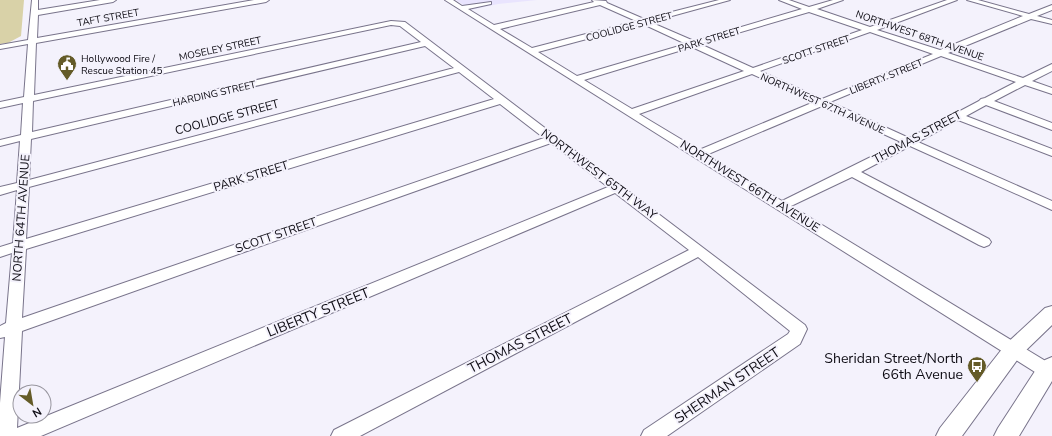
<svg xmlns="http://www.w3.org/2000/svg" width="1052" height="436" font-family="'Nunito Sans',sans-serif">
  <rect width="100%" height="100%" fill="#f4f2fc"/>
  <path fill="#e9e4fe" d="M456 0H537L498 4 471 10Z"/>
  <path fill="#d9d2a8" d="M0 0H24L21 36 8 43 0 44Z"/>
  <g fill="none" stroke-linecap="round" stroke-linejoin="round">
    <defs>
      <path id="minor" d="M32 0H38V10L100 0H116L113 2 38 15 37 38 254 0H269L266 2 36 43 34 95 391 21 405 22 805 325 807 329 800 344 667 436H641L644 430 788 334 790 331 698 257 360 436H331L334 430 689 250 615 193 41 436H0V403L5 337 0 338V326L6 323 12 253 0 257V247L13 243 17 190 0 195V187L17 183 20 141 0 146V140L21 135 23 103 0 108V102L24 97 28 44 0 49V45L28 40ZM391 25 400 26 421 42 32 132 33 101ZM425 46 454 68 29 180 31 139ZM459 72 494 99 26 239 29 187ZM500 104 544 138 22 318 26 249ZM551 143 608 187 17 428 22 331Z
        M445 0H453L462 6 491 2V4L468 9 494 25 594 2 592 0 606 1 607 3 644 19 719 0H730L650 22 694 41 802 9 779 0H789L809 7 833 0H843L817 9 870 27 947 0H957L877 30 940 50 1023 16 967 0H978L1029 14 1052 5V10L1037 16 1052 20V24L1031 19 948 53 1023 78 1052 64V71L1032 81 1052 88V94L1025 85 994 101 1052 123V130L986 105 966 116 1052 149V156L958 120 918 142 1052 201V210L910 146 861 172 989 239 991 242 989 245 984 247 979 245 852 177 791 206 1052 365V381L1046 379ZM600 5 636 21 532 48 500 29ZM809 12 862 30 753 68 700 44ZM643 24 686 44 577 76 538 52ZM870 32 933 54 822 99 760 71ZM692 47 744 71 632 109 584 80ZM941 56 1016 82 985 98 981 99 979 101 909 138 830 102ZM752 74 814 102 699 150 639 114ZM822 106 901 142 782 201 706 155Z"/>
      <path id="major" d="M1052 306V325L1020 356 962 436H936L940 428 1006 344 1045 308Z
        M1052 357V381L1019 436H994L998 428 1039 365 1045 360Z"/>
    </defs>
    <use href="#minor" stroke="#79748b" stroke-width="2"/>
    <use href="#major" stroke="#79748b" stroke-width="2"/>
    <use href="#minor" fill="#fff" fill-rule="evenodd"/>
    <use href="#major" fill="#fff" fill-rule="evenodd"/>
  </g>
  <defs>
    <symbol id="civic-pin" viewBox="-11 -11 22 30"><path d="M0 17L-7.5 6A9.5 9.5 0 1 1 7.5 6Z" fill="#645b28" stroke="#f4f2fc"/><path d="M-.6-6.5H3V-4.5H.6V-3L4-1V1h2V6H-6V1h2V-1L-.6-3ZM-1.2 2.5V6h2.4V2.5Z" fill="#fff"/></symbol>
    <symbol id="bus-pin" viewBox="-11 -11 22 30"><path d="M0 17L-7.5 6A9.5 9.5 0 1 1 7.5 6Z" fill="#645b28" stroke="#f4f2fc"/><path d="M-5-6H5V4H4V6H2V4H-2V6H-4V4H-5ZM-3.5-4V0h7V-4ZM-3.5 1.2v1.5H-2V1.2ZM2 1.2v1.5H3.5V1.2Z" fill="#fff"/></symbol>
  </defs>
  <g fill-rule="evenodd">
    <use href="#civic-pin" x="56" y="53" width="22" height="30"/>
    <use href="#bus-pin" x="966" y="355" width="22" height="30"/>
  </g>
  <g text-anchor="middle" stroke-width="4" stroke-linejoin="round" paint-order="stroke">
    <g font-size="10" fill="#0d0b13" stroke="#f4f2fc">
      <text transform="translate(108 17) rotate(-10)" y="4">TAFT STREET</text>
      <text transform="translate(629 26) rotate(-15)" y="4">COOLIDGE STREET</text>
      <text transform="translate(920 35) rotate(19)" y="4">NORTHWEST 68TH AVENUE</text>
      <text transform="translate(709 39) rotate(-17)" y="4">PARK STREET</text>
      <text transform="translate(220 48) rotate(-12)" y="4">MOSELEY STREET</text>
      <text transform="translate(816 49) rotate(-19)" y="4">SCOTT STREET</text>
      <text transform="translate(886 76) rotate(-22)" y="4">LIBERTY STREET</text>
      <text transform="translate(214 93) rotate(-13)" y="4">HARDING STREET</text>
      <text transform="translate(823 103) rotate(24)" y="4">NORTHWEST 67TH AVENUE</text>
    </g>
    <g font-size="10" fill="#0d0b13" stroke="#f4f2fc" text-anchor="start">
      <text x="81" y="62">Hollywood Fire /<tspan x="81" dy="12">Rescue Station 45</tspan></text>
    </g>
    <g font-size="12" fill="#0d0b13" stroke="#f4f2fc">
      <text transform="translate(227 117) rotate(-15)" y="4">COOLIDGE STREET</text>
      <text transform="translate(917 137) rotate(-28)" y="4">THOMAS STREET</text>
      <text transform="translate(599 174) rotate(37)" y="4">NORTHWEST 65TH WAY</text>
      <text transform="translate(251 176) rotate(-17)" y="4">PARK STREET</text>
      <text transform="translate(750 186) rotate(32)" y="4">NORTHWEST 66TH AVENUE</text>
      <text transform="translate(21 218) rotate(-86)" y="4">NORTH 64TH AVENUE</text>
      <text transform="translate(276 235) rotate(-19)" y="4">SCOTT STREET</text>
    </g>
    <g font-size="14" fill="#0d0b13" stroke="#f4f2fc">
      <text transform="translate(318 312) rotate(-22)" y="5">LIBERTY STREET</text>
      <text transform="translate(520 343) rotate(-27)" y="5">THOMAS STREET</text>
      <text transform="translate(727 385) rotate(-34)" y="5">SHERMAN STREET</text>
    </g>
    <g font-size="14" fill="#0d0b13" stroke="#f4f2fc" text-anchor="end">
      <text x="963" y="363">Sheridan Street/North<tspan x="963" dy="16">66th Avenue</tspan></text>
    </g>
  </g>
  <g transform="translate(32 404) rotate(149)"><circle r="19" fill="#f4f2fc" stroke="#98969f"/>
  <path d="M0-3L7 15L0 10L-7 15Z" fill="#645b28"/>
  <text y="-6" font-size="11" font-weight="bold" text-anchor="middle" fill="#0d0b13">N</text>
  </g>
</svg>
